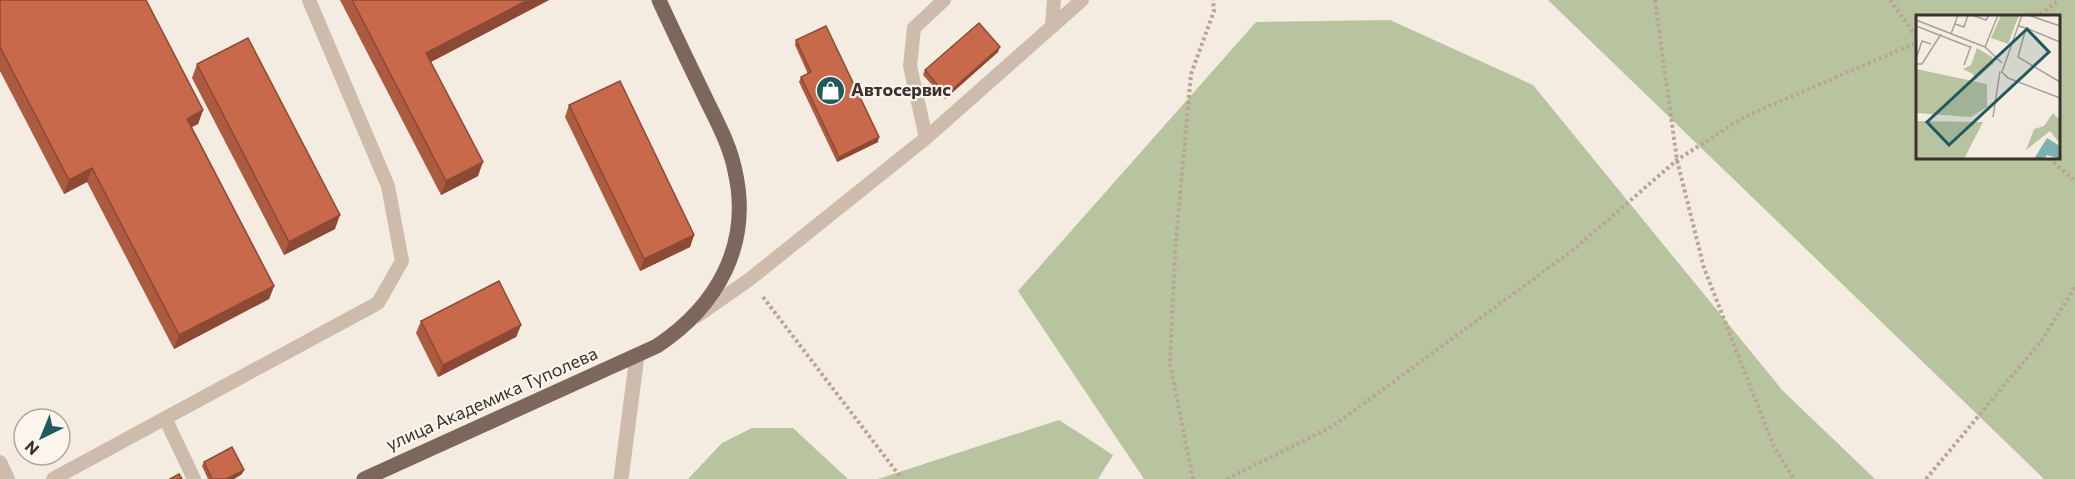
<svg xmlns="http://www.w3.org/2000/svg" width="2075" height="479" font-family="Commissioner,sans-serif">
  <rect width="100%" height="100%" fill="#f4ebe1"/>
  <path fill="#b8c4a0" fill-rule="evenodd" d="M1548 0H2075V479H2044ZM2058 16V158H1918V16Z
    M1390 20 1533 85 1783 391 1875 479H1144L1018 291 1256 22Z
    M1059 420 1113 455 1098 479H878Z
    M752 428H793L848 479H688L722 443Z"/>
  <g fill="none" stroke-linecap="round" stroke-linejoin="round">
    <path stroke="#b9a596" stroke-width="4" stroke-dasharray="3 3" stroke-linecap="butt" d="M1655 0 1677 160 1704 268 1774 447 1794 479
      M1890 0 1918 39
      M2028 16 2042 13 2059 0
      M2049 158 2075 181
      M763 297 902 479
      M1193 479 1170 364 1175 250 1191 74 1214 11 1213 0
      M1227 479 1333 426 1573 250 1677 160 1744 117 1918 42
      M1926 479 2042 340 2075 287"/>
    <path stroke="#cdbbac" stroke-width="14" d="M1052 26 1054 0
      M926 138 910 66 914 28 944 0
      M697 316 750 279 926 138 1082 0
      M165 418 194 479
      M0 462 8 479
      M53 479 378 303 402 261 388 186 309 0"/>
    <path stroke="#cdbbac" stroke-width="15" d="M621 479 637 356"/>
    <path stroke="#7d675c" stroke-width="15" d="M364 479 657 346C717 306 752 245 735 171 730 145 717 122 706 99 690 66 674 33 659 0"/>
  </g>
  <path fill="#ac5a40" d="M0 0 203 110 198 124 192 127 274 286 269 299 174 349 87 182 64 194 0 71Z
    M340 0H549L431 62 478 176 441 195Z
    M796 40 878 142 837 162 799 82 801 77 808 74 795 45Z
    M998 52 945 99 923 75 925 70Z
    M197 64 335 229 284 255 192 78Z
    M569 105 694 235 690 247 640 271 565 117Z
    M421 321 521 325 516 337 438 377 416 333Z
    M204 462 242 474 234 479H208L202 466Z"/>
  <path fill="#8c4a34" d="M528 0H549L421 67 426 53Z
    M1000 47 998 52 945 99 946 95Z
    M203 110 198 124 182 132 187 119Z
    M879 137 878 142 837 162 839 157Z
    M483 162 478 176 441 195 446 181Z
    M92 168 87 182 64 194 69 180Z
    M340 215 335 229 284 255 289 242Z
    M694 235 690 247 640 271 644 259Z
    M274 286 269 299 174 349 179 335Z
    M521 325 516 337 438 377 443 365Z
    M244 470 242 474 234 479H226Z"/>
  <path fill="#c8694b" stroke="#8c4a34" stroke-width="1.5" d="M0 0H146L203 110 187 119 274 286 179 335 92 168 69 180 0 47Z
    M352 0H528L426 53 483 162 446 181Z
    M979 23 1000 47 946 95 925 70Z
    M826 26 879 137 839 157 801 77 811 72 796 40Z
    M248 38 340 215 289 242 197 64Z
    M620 81 694 235 644 259 569 105Z
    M499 281 521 325 443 365 421 321Z
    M232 447 244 470 226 479H212L204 462Z
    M179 474 182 479H170Z"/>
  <defs>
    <symbol id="shop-disc" viewBox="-11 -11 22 22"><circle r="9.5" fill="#1f5a5e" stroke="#fbf5ee"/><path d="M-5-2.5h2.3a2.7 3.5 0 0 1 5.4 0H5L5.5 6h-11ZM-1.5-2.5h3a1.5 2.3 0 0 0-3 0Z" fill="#fff"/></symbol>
  </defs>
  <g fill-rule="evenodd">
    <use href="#shop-disc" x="814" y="74" width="33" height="33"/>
  </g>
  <g text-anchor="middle" stroke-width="4.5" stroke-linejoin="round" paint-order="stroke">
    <g font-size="18" font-weight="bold" fill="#3b302b" stroke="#fbf5ee" text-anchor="start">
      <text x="851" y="96">Автосервис</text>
    </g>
    <g font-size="18" fill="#3b302b" stroke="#fbf5ee">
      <text transform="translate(492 399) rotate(-24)" y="6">улица Академика Туполева</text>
    </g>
  </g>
  <g transform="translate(1916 15)">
    <rect width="144" height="144" fill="#f4ebe1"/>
    <path d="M85 0H103L92 29 75 23ZM61 33 76 42 78 48 59 65 57 59 47 54 55 50ZM0 54 71 69V92L55 102 0 98ZM137 98 144 105V129L134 116 110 135 118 114 128 111ZM0 106 67 107 48 144H0Z" fill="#b8c4a0"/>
    <path d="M131 123 144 131V144L131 140 128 144H118Z" fill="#7fb0b2"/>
    <path fill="none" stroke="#aaa098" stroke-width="1.5" d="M56 0 70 5 73 0M106 0 86 57 92 63 144 83M112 0 144 11M0 5 69 32 86 48M39 9 48 12 52 0M0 11 54 32M103 11 110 13 102 42 144 67M110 13 144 27M35 19 42 0M69 32 82 0M0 44 6 26 15 29M0 49H6L25 19M48 50 55 31M77 102 84 56"/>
    <path fill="#1f5a5e" fill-opacity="0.15" stroke="#1f5a5e" stroke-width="3" d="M111 14 133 37 33 130 11 107Z"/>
    <rect width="144" height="144" fill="none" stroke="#3b302b" stroke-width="3"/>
  </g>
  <g transform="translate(42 437) rotate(223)"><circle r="28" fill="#fbf5ee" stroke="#aea6a0" stroke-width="1.5"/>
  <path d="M0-4.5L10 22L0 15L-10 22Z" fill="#1f5a5e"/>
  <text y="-9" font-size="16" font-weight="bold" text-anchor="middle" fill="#3b302b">N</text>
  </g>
</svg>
